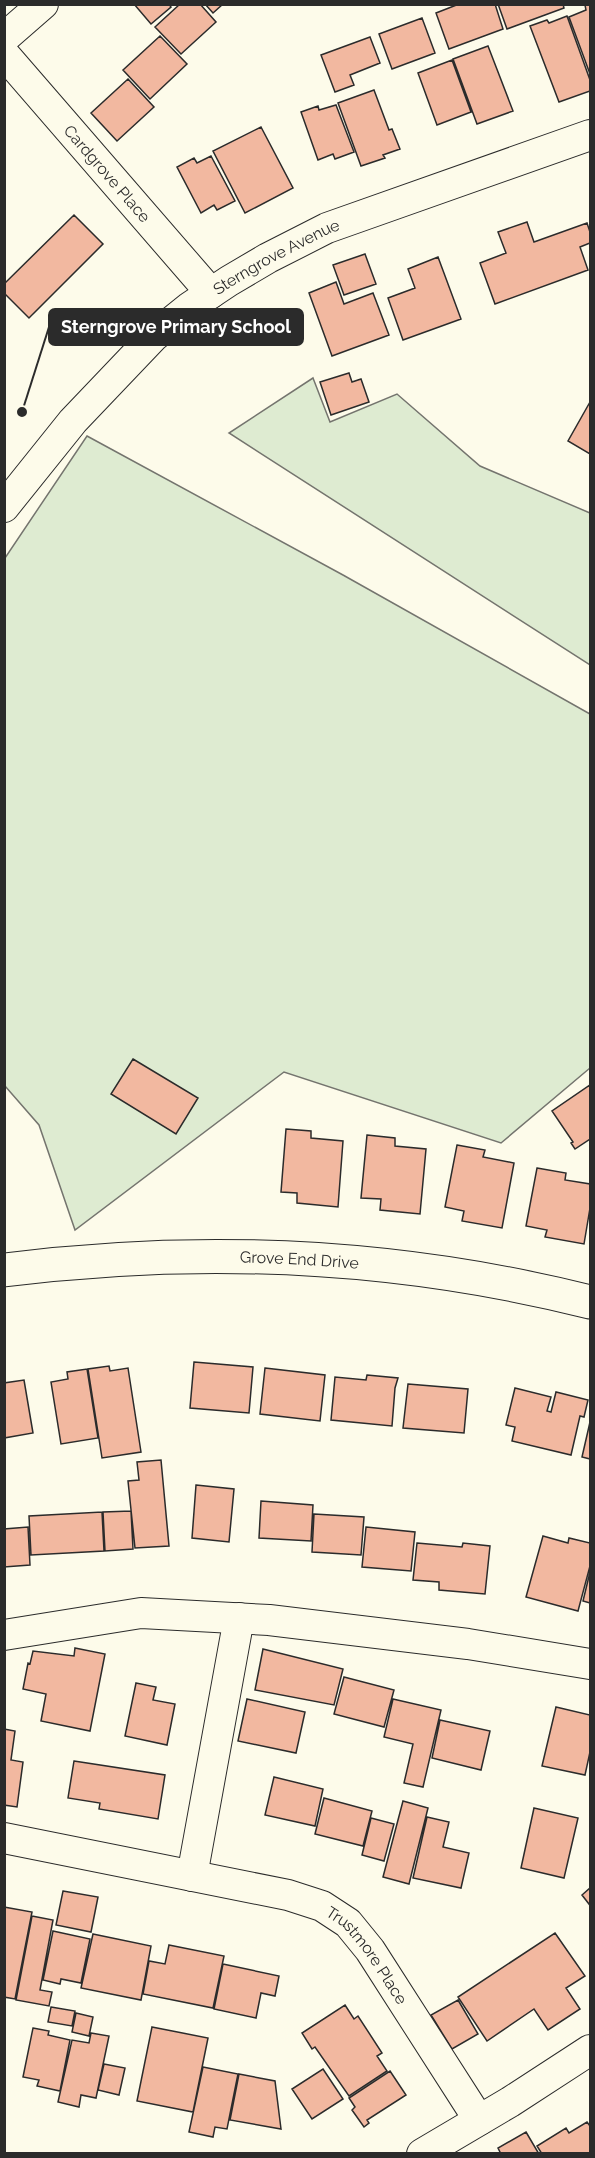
<svg xmlns="http://www.w3.org/2000/svg" width="595" height="2158" font-family="Raleway,sans-serif">
  <rect width="100%" height="100%" fill="#fdfbea"/>
  <path fill="#deebd1" stroke="#74746e" stroke-width="1.5" d="M313 378 330 422 397 394 480 466 590 513V665L229 433Z
    M87 436 343 575 590 714V1068L501 1143 284 1072 75 1230 39 1125 5 1086V558Z"/>
  <path fill="#f2b8a0" stroke="#2b2b2b" stroke-width="1.5" d="M134 4H169L171 7 151 24Z
    M180 4H200L216 22 181 54 155 27Z
    M205 4H223L213 13Z
    M459 4H495L503 29 449 49 436 13Z
    M498 4H563L564 8 507 29Z
    M590 4V74L569 17 586 10 585 5Z
    M567 16 590 80V91L559 102 530 26 547 20 549 23Z
    M422 18 435 53 392 69 379 34Z
    M160 36 187 64 150 99 123 70Z
    M370 37 380 63 350 75 354 85 335 92 321 55Z
    M488 46 513 111 477 124 453 59Z
    M452 60 471 112 437 125 418 73Z
    M128 79 154 107 117 141 91 113Z
    M374 90 389 130 392 129 400 149 383 155 385 158 361 166 338 103Z
    M336 105 354 152 335 159 333 154 318 160 301 112 318 106 319 110Z
    M261 127 293 188 245 213 213 151Z
    M211 156 235 201 217 210 214 205 201 213 177 167 194 158 197 163Z
    M74 215 103 244 29 318 4 293V284Z
    M527 222 534 242 587 223 590 232V243L580 247 588 270 495 304 480 263 506 253 498 232Z
    M365 254 376 284 344 295 333 265Z
    M438 257 461 319 403 340 388 298 415 288 408 269Z
    M336 282 344 304 373 293 389 335 332 356 309 293Z
    M349 373 352 382 361 379 369 402 331 415 320 382Z
    M590 402V454L568 441Z
    M133 1059 198 1098 176 1134 111 1094Z
    M590 1085V1139L575 1149 571 1143 573 1142 552 1111Z
    M286 1129 311 1131V1138L343 1141 338 1207 297 1203V1193L281 1192Z
    M367 1135 395 1138V1146L426 1149 420 1214 380 1210 381 1199 361 1198Z
    M457 1145 485 1150 483 1157 514 1163 502 1228 462 1221 464 1211 445 1207Z
    M537 1168 566 1173 565 1180 590 1184V1208L584 1244 545 1237 547 1230 526 1226Z
    M194 1362 253 1367 249 1413 190 1408Z
    M109 1366 110 1371 128 1368 141 1452 102 1458 88 1369Z
    M265 1368 325 1375 320 1421 260 1414Z
    M87 1369 98 1438 61 1444 51 1382 68 1379 67 1372Z
    M367 1375 398 1378 395 1388 392 1426 331 1420 335 1377 366 1380Z
    M24 1380 33 1433 4 1438V1383Z
    M408 1384 468 1389 464 1433 403 1428Z
    M515 1388 551 1397 547 1411 551 1412 556 1392 588 1400 584 1417 580 1416 571 1455 512 1441 515 1427 506 1425Z
    M590 1422V1459L582 1457Z
    M161 1460 169 1546 135 1548 128 1481 139 1480 137 1462Z
    M196 1485 234 1489 229 1542 192 1538Z
    M261 1501 313 1505 311 1541 259 1538Z
    M131 1511 133 1549 105 1551 103 1512Z
    M102 1512 104 1551 31 1555 29 1516Z
    M314 1514 364 1517 361 1555 312 1552Z
    M28 1527 30 1565 4 1567V1529Z
    M366 1527 415 1532 411 1571 362 1567Z
    M543 1536 568 1543 569 1538 590 1543V1566L578 1611 526 1597Z
    M417 1543 462 1547 463 1543 490 1546 485 1594 439 1590V1582L413 1580Z
    M590 1572V1603L583 1601Z
    M75 1648 105 1654 90 1731 41 1721 46 1694 23 1689 28 1663 30 1664 33 1651 74 1656Z
    M263 1649 343 1669 334 1705 255 1690Z
    M344 1677 394 1690 384 1727 334 1714Z
    M136 1683 156 1687 153 1700 175 1704 167 1745 125 1736Z
    M247 1699 305 1712 296 1753 238 1741Z
    M393 1699 441 1710 423 1787 404 1783 413 1744 384 1737Z
    M556 1707 590 1715V1752L585 1775 542 1766Z
    M440 1720 490 1731 481 1770 432 1758Z
    M4 1729 15 1731 11 1760 23 1762 17 1807 4 1805Z
    M74 1761 165 1775 158 1819 99 1809 100 1803 68 1798Z
    M274 1777 323 1789 315 1826 265 1815Z
    M324 1798 372 1811 363 1846 315 1834Z
    M403 1801 428 1808 409 1884 383 1877Z
    M534 1808 578 1818 564 1878 521 1868Z
    M427 1817 449 1822 443 1847 469 1853 461 1888 413 1878Z
    M371 1818 394 1824 384 1861 362 1855Z
    M590 1888V1903L589 1904 582 1895Z
    M63 1891 98 1897 91 1932 56 1925Z
    M4 1907 32 1912 15 1999 4 1997Z
    M32 1916 53 1920 40 1990 52 1992 49 2006 16 2000Z
    M53 1931 90 1939 81 1983 61 1979 60 1984 43 1980Z
    M555 1933 585 1976 566 1988 580 2009 548 2030 534 2009 487 2041 458 1997Z
    M93 1934 151 1946 141 2000 81 1988Z
    M169 1945 224 1956 213 2008 143 1994 149 1961 165 1964Z
    M223 1964 279 1976 275 1996 261 1993 256 2018 214 2009Z
    M458 2000 478 2034 452 2049 431 2015Z
    M345 2005 354 2019 358 2016 382 2053 377 2056 387 2071 349 2096 315 2047 312 2049 302 2033Z
    M51 2007 75 2011 72 2026 48 2022Z
    M76 2013 93 2017 89 2036 72 2032Z
    M152 2027 208 2038 193 2112 137 2101Z
    M33 2028 49 2031 48 2035 70 2040 60 2091 37 2086 39 2080 23 2077Z
    M91 2033 109 2036 96 2098 81 2095 79 2107 58 2102 72 2040 89 2043Z
    M104 2064 125 2068 119 2095 98 2090Z
    M203 2067 238 2074 227 2129 215 2127 213 2137 189 2132Z
    M323 2069 343 2099 312 2119 292 2089Z
    M390 2071 406 2095 367 2120 369 2123 364 2127 352 2110 355 2107 349 2098Z
    M239 2074 275 2081 281 2129 230 2120Z
    M587 2122 590 2126V2154H542L537 2146 566 2128 569 2133Z
    M526 2132 539 2154H501L498 2148Z"/>
  <g fill="none" stroke-linecap="round" stroke-linejoin="round">
    <defs>
      <g id="street">
        <path d="M4 38 43 4"/>
        <path id="s1" d="M4 54 211 293"/>
        <path id="s2" d="M4 507 73 421 154 336 190 307 229 281 268 258 327 228 590 135"/>
        <path d="M4 1635 141 1613 269 1620 468 1644 590 1664"/>
        <path id="s3" d="M4 1838 288 1895 322 1906 348 1923 370 1950 479 2120"/>
        <path d="M192 1876 239 1618"/>
        <path d="M422 2154 510 2102 590 2050"/>
      </g>
      <g id="secondary">
        <path id="s4" d="M4 1270C201 1245 398 1254 590 1302"/>
      </g>
    </defs>
    <use href="#street" stroke="#2b2b2b" stroke-width="32"/>
    <use href="#secondary" stroke="#2b2b2b" stroke-width="35"/>
    <use href="#street" stroke="#fdfbea" stroke-width="30"/>
    <use href="#secondary" stroke="#fdfbea" stroke-width="33"/>
  </g>
  <g text-anchor="middle" stroke-width="4.5" stroke-linejoin="round" paint-order="stroke">
    <g font-size="16" fill="#2b2b2b" stroke="#fdfbea">
      <text dy="6" stroke="none"><textPath href="#s1" startOffset="158">Cardgrove Place</textPath></text>
      <text dy="6" stroke="none"><textPath href="#s2" startOffset="374">Sterngrove Avenue</textPath></text>
      <text dy="6" stroke="none"><textPath href="#s4" startOffset="296">Grove End Drive</textPath></text>
      <text dy="6" stroke="none"><textPath href="#s3" startOffset="393">Trustmore Place</textPath></text>
    </g>
  </g>
  <path fill="none" stroke="#2b2b2b" stroke-width="2" d="M22 412L49 327"/>
  <circle fill="#2b2b2b" stroke="#fdfbea" stroke-width="2" cx="22" cy="412" r="6"/>
  <rect fill="#2b2b2b" stroke="#2b2b2b" stroke-width="2" x="49" y="309" width="254" height="36" rx="6"/>
  <g font-size="18" text-anchor="middle" font-weight="bold" fill="#fff">
    <text x="176" y="333">Sterngrove Primary School</text>
  </g>
  <rect width="595" height="2158" fill="none" stroke="#2b2b2b" stroke-width="12"/>
</svg>
